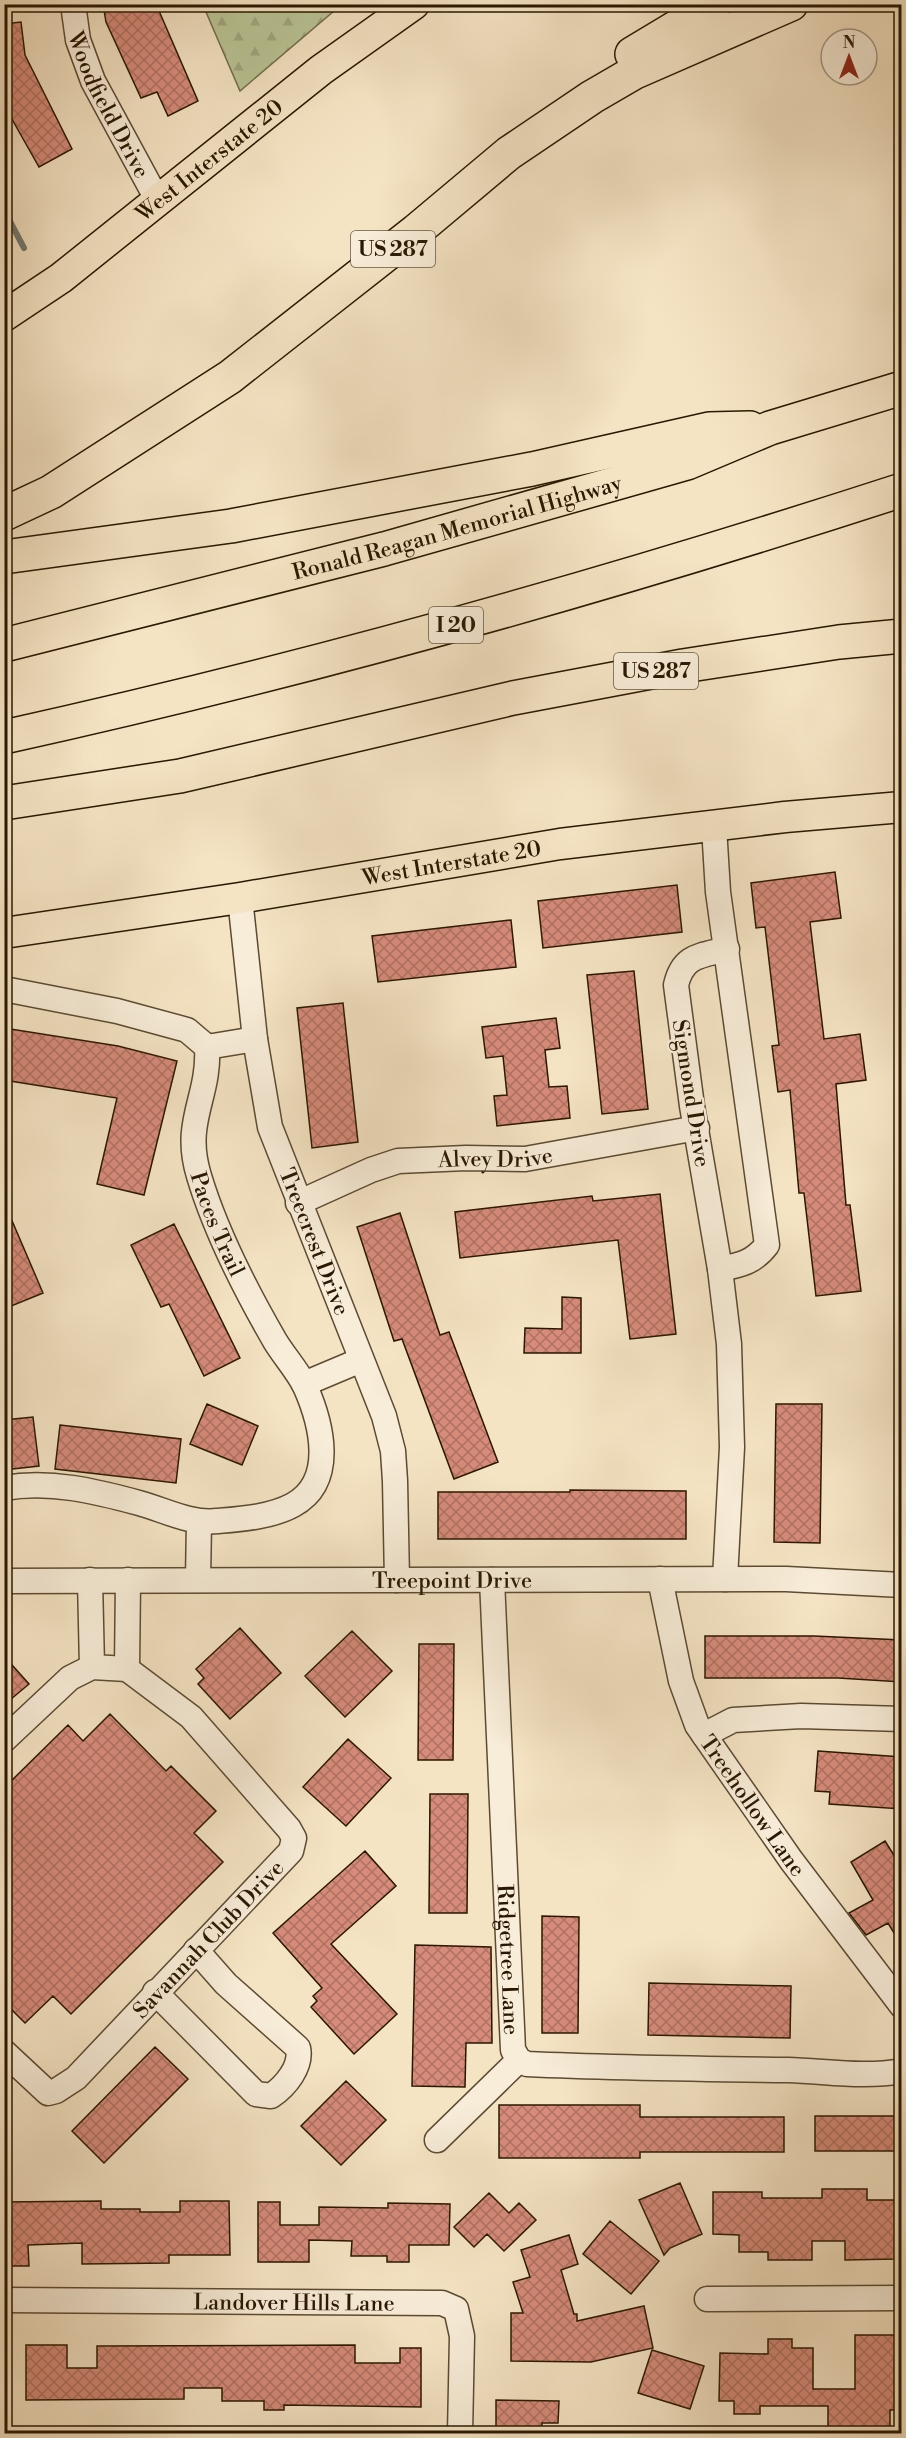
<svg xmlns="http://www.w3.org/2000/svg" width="906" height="2438" font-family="'Libre Bodoni',serif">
  <defs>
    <pattern id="forest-firs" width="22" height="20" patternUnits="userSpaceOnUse" patternTransform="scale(1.5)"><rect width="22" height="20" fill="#bac596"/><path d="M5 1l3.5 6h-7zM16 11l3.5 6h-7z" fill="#a0a880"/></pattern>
    <pattern id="building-cross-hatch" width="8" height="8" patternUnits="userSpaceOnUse" patternTransform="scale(1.5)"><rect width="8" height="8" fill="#d78b7a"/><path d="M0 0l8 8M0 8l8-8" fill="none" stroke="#ae7162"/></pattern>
  </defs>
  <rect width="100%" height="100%" fill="#f5e4c4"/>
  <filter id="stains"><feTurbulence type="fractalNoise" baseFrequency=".00333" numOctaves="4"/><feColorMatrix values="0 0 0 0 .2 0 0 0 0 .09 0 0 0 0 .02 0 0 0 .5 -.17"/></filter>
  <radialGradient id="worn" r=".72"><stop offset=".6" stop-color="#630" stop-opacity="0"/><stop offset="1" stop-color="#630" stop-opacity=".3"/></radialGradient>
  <path fill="url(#forest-firs)" stroke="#726e4c" stroke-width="1.5" d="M203 5H341L240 91Z"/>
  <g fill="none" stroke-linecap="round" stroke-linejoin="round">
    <path stroke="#707a72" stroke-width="6" d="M4 210 24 248"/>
  </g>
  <path fill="url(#building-cross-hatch)" stroke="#291801" stroke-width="1.5" d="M103 4H156L198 101 168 116 157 92 141 98 106 22Z
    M21 22 25 55 72 149 39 167 9 114 4 117V24Z
    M835 872 841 918 810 922 824 1039 860 1034 866 1080 836 1084 846 1205H850L861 1291 816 1296 804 1193H799L790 1090 778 1092 772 1046 779 1045 765 927 756 928 751 883Z
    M677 885 682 932 543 948 538 901Z
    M511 920 516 967 378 982 372 936Z
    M634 971 648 1109 602 1114 587 975Z
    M343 1003 358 1142 312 1148 297 1008Z
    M556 1018 560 1048 545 1050 549 1087 567 1086 570 1118 497 1126 494 1096 507 1095 503 1056 486 1058 482 1027Z
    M4 1028 118 1046 177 1061 144 1195 97 1184 117 1098 4 1080Z
    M660 1194 676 1334 630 1339 618 1240 460 1258 455 1212 592 1196 593 1201Z
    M4 1202 43 1293 4 1309Z
    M400 1213 440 1335 449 1332 498 1462 454 1479 402 1339 394 1341 357 1227Z
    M174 1224 240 1358 204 1376 169 1304 161 1307 131 1245Z
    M562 1297 581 1298V1353H524L525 1328 562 1329Z
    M207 1404 258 1426 242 1465 190 1444Z
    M776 1404H822L820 1543 774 1542Z
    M33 1417 39 1466 4 1470V1420Z
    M60 1425 181 1439 176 1483 55 1469Z
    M570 1490 686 1491V1539H438V1492H570Z
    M240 1628 281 1673 230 1719 198 1684 204 1678 196 1669Z
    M352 1631 392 1671 345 1717 305 1676Z
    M705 1636H814L902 1640V1682L838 1678H705Z
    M419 1644H454L453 1760H418Z
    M4 1656 29 1684 4 1705Z
    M110 1714 166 1771 171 1766 216 1811 194 1833 223 1862 71 2014 53 1996 25 2023 4 2002V1788L68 1725 83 1741Z
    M348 1739 391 1778 346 1826 303 1787Z
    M818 1751 902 1757V1809L829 1804 830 1792 815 1791Z
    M430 1794H468L467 1913H429Z
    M885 1841 902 1868V1946L888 1923 866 1935 849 1913 873 1900 851 1862Z
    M365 1851 396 1886 331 1944 397 2014 354 2054 311 2007 317 2001 313 1996 322 1988 273 1933Z
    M542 1916 579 1917 578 2033H542Z
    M415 1945 491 1947 492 2043H466L465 2087 412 2086Z
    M649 1983 791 1986 790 2038 648 2035Z
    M155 2047 188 2079 104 2163 72 2131Z
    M346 2081 386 2120 341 2165 301 2126Z
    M499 2105H640V2117H784V2152H640V2158H499Z
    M815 2116H902V2151H815Z
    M680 2183 702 2234 670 2248 664 2255 639 2200Z
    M822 2189H867V2200H902V2251H896V2259L845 2260V2241H812V2260H768V2252H739V2235L713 2234V2192H762V2198H822Z
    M489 2193 509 2213 519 2203 536 2220 504 2251 487 2234 474 2247 454 2227Z
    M101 2201V2209H140V2212H180V2201H229L230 2255H169V2263L82 2264V2243L28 2245 29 2266H9V2246H4V2202Z
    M258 2202H280V2225H319V2207L388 2208V2203L450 2204 449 2245H409V2262H387V2256H351L352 2241 309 2240V2262H258Z
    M610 2221 659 2261 631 2294 583 2254Z
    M569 2235 578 2264 561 2270 574 2314H577V2321L644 2306 653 2348 591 2362 511 2361V2313H523L513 2282 530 2277 521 2250Z
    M855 2335H899L901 2410H890V2433H828V2406H760V2414H734V2401H719L720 2353 768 2354V2339H792V2348H813V2389H855Z
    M26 2345H67V2368H97V2346L355 2345V2363H400V2348H421V2407L284 2405V2410H264V2401H222V2388H184V2399L26 2400Z
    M652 2350 704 2366 690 2409 638 2393Z
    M496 2400 559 2401 558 2423H542V2433H496Z"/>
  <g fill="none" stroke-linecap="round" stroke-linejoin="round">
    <defs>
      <g id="minor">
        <path id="s1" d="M73 4 78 40 93 81 158 201"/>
        <path d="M714 827 718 892 767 1245C754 1262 741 1265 720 1269"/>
        <path id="s2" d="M240 898 255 1039 270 1127 384 1416 393 1451 395 1481 397 1580"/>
        <path id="s3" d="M4 989 117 1011 187 1030 207 1047C210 1098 182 1121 199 1176 216 1233 245 1289 275 1341 284 1356 297 1370 305 1386 321 1422 337 1481 293 1505 271 1517 241 1519 217 1521 190 1524 165 1510 139 1503 95 1491 50 1480 4 1488"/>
        <path d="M207 1047 255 1039"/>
        <path id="s4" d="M298 1203 371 1170 398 1161 466 1158 525 1159 697 1128"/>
        <path d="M304 1384 361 1360"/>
        <path id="s5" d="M660 1579 681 1681 697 1725 791 1860 902 2006"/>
        <path d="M725 1579 732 1447 729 1344 720 1269 692 1106 676 985C683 955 700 956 727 949"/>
        <path d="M90 1580 92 1667"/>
        <path d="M198 1580 199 1522"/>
        <path id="s6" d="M492 1580 513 2050 519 2060 527 2064C614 2068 701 2069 788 2070 826 2071 863 2078 902 2071"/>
        <path id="s7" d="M4 1581 786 1579 902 1585"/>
        <path d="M127 1669 128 1580"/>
        <path d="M704 1735 733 1720 801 1716 902 1719"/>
        <path d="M4 1740 70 1678 92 1667 127 1669"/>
        <path d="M155 1992 256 2094 271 2096C286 2086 302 2066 298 2048L226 1984 196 1950"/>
        <path id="s8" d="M4 2052 48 2093 56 2091 76 2078 291 1851 294 1838 289 1829 191 1717 127 1669"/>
        <path d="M437 2140 519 2060"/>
        <path d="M707 2299 902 2298"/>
        <path id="s9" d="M4 2300 442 2303 456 2309 462 2336 460 2434"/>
      </g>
      <g id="major">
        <path id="s10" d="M4 316 61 278 321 70 414 4"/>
        <path id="s11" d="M4 933 240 898 560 844 785 817 902 807"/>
      </g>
      <g id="highway">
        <path d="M632 54 715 4"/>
        <path d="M4 514 51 492 230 377 416 231 509 153 592 97 635 72 791 4"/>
        <path d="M4 557 231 526 532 469 709 429 750 428"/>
        <path id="s12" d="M4 645 384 549 687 463 770 428 902 388"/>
        <path d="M4 737C308 670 606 586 902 490"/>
        <path d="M4 803 180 776 513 698 683 666 839 642 902 636"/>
      </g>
    </defs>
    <use href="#minor" stroke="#5c4b32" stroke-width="27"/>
    <use href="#major" stroke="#291801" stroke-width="33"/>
    <use href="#highway" stroke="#291801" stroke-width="36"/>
    <use href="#minor" stroke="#f8edd9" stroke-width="24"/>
    <use href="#major" stroke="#f5e4c4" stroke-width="30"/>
    <use href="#highway" stroke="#f5e4c4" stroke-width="33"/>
  </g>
  <g text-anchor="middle" stroke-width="5" stroke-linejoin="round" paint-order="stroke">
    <g fill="#f8edd9" stroke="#675842" stroke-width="1.5">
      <rect x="351" y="231" width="84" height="36" rx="4.5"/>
      <rect x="429" y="607" width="54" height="36" rx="4.5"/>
      <rect x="614" y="653" width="84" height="36" rx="4.5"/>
    </g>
    <g font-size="21" font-weight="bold" fill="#291801">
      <text x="393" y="256">US 287</text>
      <text x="456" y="632">I 20</text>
      <text x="656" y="678">US 287</text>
    </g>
    <g font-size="22" fill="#291801" stroke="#f8edd9">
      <text dy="8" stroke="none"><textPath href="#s1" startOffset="108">Woodfield Drive</textPath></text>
      <text dy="8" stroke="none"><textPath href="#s10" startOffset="258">West Interstate 20</textPath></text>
      <text dy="8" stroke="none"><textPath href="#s12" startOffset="468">Ronald Reagan Memorial Highway</textPath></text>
      <text dy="8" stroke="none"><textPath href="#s11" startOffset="453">West Interstate 20</textPath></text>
      <text transform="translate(692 1093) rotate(81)" y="8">Sigmond Drive</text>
      <text dy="8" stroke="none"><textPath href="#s4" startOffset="206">Alvey Drive</textPath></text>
      <text dy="8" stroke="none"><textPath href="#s3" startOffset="396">Paces Trail</textPath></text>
      <text dy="8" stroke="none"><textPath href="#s2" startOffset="354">Treecrest Drive</textPath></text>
      <text dy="8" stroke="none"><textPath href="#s7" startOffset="448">Treepoint Drive</textPath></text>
      <text dy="8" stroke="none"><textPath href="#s5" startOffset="249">Treehollow Lane</textPath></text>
      <text dy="8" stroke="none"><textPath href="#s8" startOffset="284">Savannah Club Drive</textPath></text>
      <text dy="8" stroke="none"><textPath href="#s6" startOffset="380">Ridgetree Lane</textPath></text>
      <text dy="8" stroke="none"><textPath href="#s9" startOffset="290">Landover Hills Lane</textPath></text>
    </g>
  </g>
  <rect width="906" height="2438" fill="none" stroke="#f5e4c4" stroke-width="24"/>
  <rect x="6" y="6" width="894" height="2426" fill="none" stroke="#291801" stroke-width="3"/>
  <rect x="12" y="12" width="882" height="2414" fill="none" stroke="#291801" stroke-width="1.5"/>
  <g transform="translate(849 57)"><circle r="28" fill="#f8edd9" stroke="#a59883" stroke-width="1.5"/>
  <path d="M0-4.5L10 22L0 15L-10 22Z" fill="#8f2418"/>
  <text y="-9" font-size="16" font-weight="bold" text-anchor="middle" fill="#291801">N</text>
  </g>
  <rect width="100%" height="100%" filter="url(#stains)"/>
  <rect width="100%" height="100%" fill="url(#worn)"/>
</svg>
